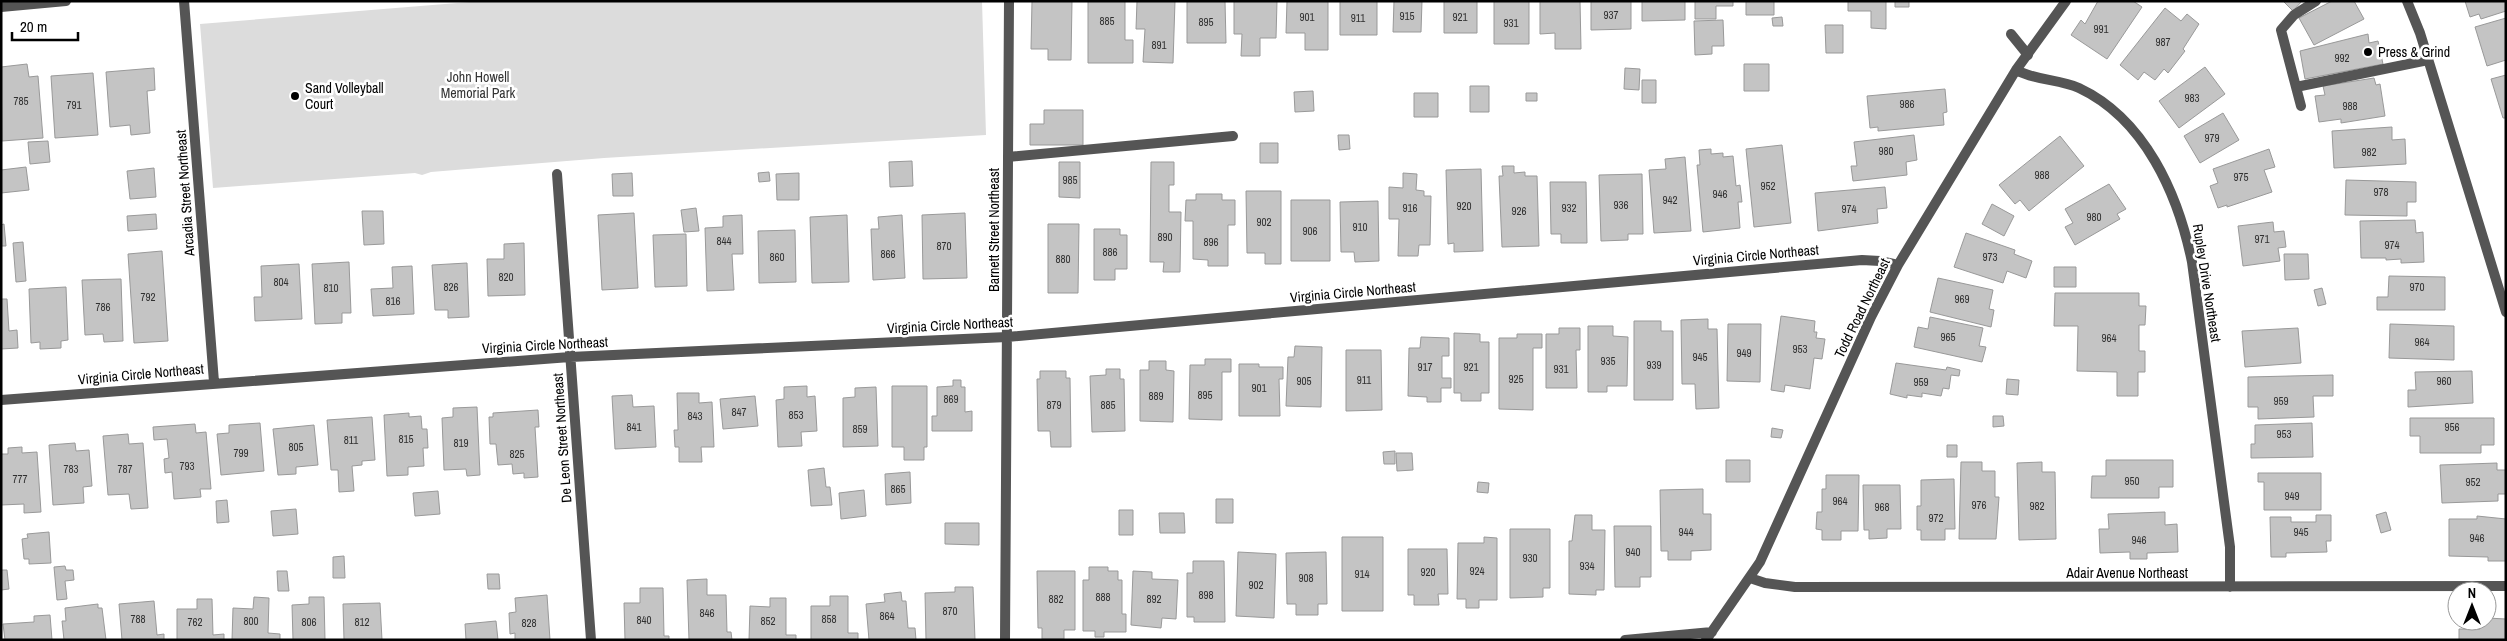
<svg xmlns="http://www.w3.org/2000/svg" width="2507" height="641" font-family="'Archivo Narrow',sans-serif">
  <rect width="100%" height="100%" fill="#fff"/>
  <path fill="#dcdcdc" d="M482 1H982L986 135 604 158 431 172 422 175 415 173 213 188 200 24Z"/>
  <path fill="#c4c4c4" stroke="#999" d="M1032 1H1072L1071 60H1048V49H1031Z
    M1088 1H1125V40H1133V63H1088Z
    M1137 1H1175L1173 63 1143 62 1145 29H1136Z
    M1187 1H1225L1226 43H1187Z
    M1234 1H1277L1276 38H1260V56H1241L1242 34H1234Z
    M1287 1H1328V50H1305V33H1286Z
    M1340 1H1377V35H1340Z
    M1394 1H1422L1421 32H1393Z
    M1444 1H1477V33H1444Z
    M1494 1H1529V44H1494Z
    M1540 1H1580L1581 49H1555V33L1540 34Z
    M1591 1H1631V29L1591 30Z
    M1642 1H1685V20L1642 21Z
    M1695 1H1733V6H1716V19H1695Z
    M1746 1H1774V15H1746Z
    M1848 1H1886V29L1871 28V11H1848Z
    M1895 1H1909V7H1895Z
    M2098 1H2133L2142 7 2107 59 2071 35 2081 20 2085 24Z
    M2283 1H2302L2293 11Z
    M2332 1H2354L2364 19 2314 45 2299 18Z
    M2465 1H2506V11L2481 19 2479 14 2470 17Z
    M2165 8 2181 21 2187 14 2199 24 2183 49 2185 51 2168 73 2164 69 2155 80 2144 72 2138 80 2120 65Z
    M1782 17 1783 26H1773L1772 18Z
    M2506 18V60L2487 66 2475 27Z
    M1723 20 1724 46H1712V54L1695 55 1694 21Z
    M1825 25H1843V53H1826Z
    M2368 34 2369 43 2378 41 2383 64 2305 79 2300 51Z
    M27 64 29 77 38 76 43 138 2 141 1 67Z
    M1744 64H1769V91H1744Z
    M2205 67 2225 94 2179 128 2159 101Z
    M154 68 155 90 147 91 150 133 131 135 130 125 110 127 106 72Z
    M1625 68 1640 69 1639 90 1624 89Z
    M93 73 98 135 55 138 51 76Z
    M2506 75V118H2503L2491 79Z
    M2374 78 2376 85 2380 84 2385 116 2341 123V119L2319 122 2315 96 2325 95 2323 86Z
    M1642 80H1656V103H1642Z
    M1470 86H1489V112H1470Z
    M1945 89 1947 112 1943 113 1944 125 1878 131V127L1870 128 1867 96Z
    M1313 91 1314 111 1295 112 1294 92Z
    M1414 93H1438V117H1414Z
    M1526 93H1537V101H1526Z
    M1044 110H1083V145H1030V124H1044Z
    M2223 113 2239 140 2200 163 2184 136Z
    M2392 127V140L2405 139 2406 164 2334 168 2332 131Z
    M1338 135H1349L1350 149 1339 150Z
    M1914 135 1917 160 1906 162 1907 175 1853 181 1851 166H1857L1854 142Z
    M2060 136 2084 166 2029 211 2020 200 2015 204 1999 185Z
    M48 141 50 162 30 164 28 142Z
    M1260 143H1278V163H1260Z
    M1782 145 1791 223 1754 227 1746 149Z
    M1711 149V154L1723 153V157L1733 156 1736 186 1740 185 1742 202H1738L1740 228 1703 232 1697 165H1700L1699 150Z
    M2269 149 2275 167 2264 170 2272 192 2227 207V205L2218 208 2210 186 2218 183 2213 169Z
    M1685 157 1691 231 1654 233 1649 170 1666 169 1665 159Z
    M912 161 913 186 890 187 889 162Z
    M1059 162H1080V198L1059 197Z
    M1151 162H1174V185H1169V212H1181L1180 272H1163L1164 262H1150Z
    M1502 166H1514V173L1525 172V176H1537L1539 246 1502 247 1499 176H1503Z
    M26 167 29 190 1 193V170Z
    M154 168 156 197 130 199 127 171Z
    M1481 169 1483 251 1454 252V243L1448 244 1446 170Z
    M769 172 770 181 759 182 758 173Z
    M632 173 633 196H613L612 174Z
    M799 173V200H777L776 174Z
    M1403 173 1417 174 1416 190 1424 191V196H1431L1430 245H1419L1418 256H1398L1399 219H1389V187L1403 188Z
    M1642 174 1643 234H1628V240L1601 241 1599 175Z
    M2346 180 2416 182V202H2407V216L2345 215Z
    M1550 182H1586L1587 243H1561V234H1551Z
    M2109 184 2126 209 2117 214 2120 219 2075 245 2065 227 2073 223 2065 209Z
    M1885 187 1887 208 1877 209 1878 223 1818 231 1815 193Z
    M1246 191H1281V264H1265V253H1247Z
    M1196 194H1222V200H1235V225H1228V266H1208V260L1193 259V221H1185L1186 200H1196Z
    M1291 200H1330V261H1291Z
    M1378 201 1379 261 1355 262 1354 252H1341L1340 202Z
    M1992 204 2014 216 2004 236 1982 224Z
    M696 208 699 231 684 232 681 210Z
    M362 211H383L384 244 364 245Z
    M634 213 638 288 602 290 598 215Z
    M965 213 967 278 923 279 922 215Z
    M156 214 157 229 128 231 127 216Z
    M742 215 743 254H732L734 290 707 291 705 228 723 227V216Z
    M847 215 849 282 812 283 810 217Z
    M902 215 905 278 873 280 871 229H879L878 217Z
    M2415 220 2416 233 2423 232 2424 262 2401 263V259L2386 260V258H2361L2360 221Z
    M2273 222 2274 232 2284 231 2286 247 2278 248 2280 261 2243 266 2238 226Z
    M4 224 6 246H1V225Z
    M1048 224H1079L1078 293H1048Z
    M1094 229H1120V235H1127V269H1115V280H1094Z
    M795 230 796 282 759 283 758 231Z
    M1966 233 2015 250 2014 254 2032 261 2026 278 2007 271 2003 283 1954 267Z
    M686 234 687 286 655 287 653 235Z
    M23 242 26 281 16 282 13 243Z
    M524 243 525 295 488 296 487 259H504V244Z
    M162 251 168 341 134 343 128 254Z
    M2284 254H2308L2309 279 2285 280Z
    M349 262 351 313H342V323L315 324 312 264Z
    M467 263 469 317 448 318V310H435L432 265Z
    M299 264 302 319 255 321 254 297H262L261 266Z
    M412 266 414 314 373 316 371 289 393 288 392 267Z
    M2054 267H2076V287H2054Z
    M2389 276 2445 277V310H2377V297H2388Z
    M1938 278 1993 290 1989 309 1994 310 1991 327 1930 312Z
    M121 279 123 341 104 342 103 334 85 335 82 280Z
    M66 287 68 340 61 341V348L40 349V342L31 343 29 289Z
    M2322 288 2326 304 2318 306 2314 290Z
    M2055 293H2139V306H2146L2145 325H2139V351H2145V372H2138V396H2117V372L2077 371 2078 326H2054Z
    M1 299H7L9 331 17 330 18 348 1 349Z
    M1781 316 1815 321 1814 332H1817L1816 338 1825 339 1822 359 1814 358 1810 389 1785 385 1784 392 1771 390Z
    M1930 317 1983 328 1979 346 1986 347 1982 362 1914 347 1918 327 1928 329Z
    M1708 319V329H1717L1719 408 1696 409 1695 384H1682L1681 320Z
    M1634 321H1661V331H1673V400H1634Z
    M1728 324H1761L1760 382 1727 381Z
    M2390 324 2454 326V360L2389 358Z
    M1588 326H1613V336L1628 337 1627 386H1607V392H1588Z
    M1559 328H1580V350H1576L1577 388H1546V334H1559Z
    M2298 328 2301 363 2245 367 2242 331Z
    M1454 333 1480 334V342H1489V393H1481V401H1461V393H1454Z
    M1517 334H1542V348H1533V410L1499 409V338H1517Z
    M1421 337 1449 338V356H1442V378H1451V388H1441V402H1427V397L1408 396 1409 348H1420Z
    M1295 346 1322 347 1321 407 1286 406 1288 357H1294Z
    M1346 350H1381L1382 410 1346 411Z
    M1205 359H1231V372H1222V420L1189 419 1190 365H1205Z
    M1149 361H1166V370L1174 371 1173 422 1140 421V370H1149Z
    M1896 363 1946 370 1947 367 1960 370 1959 376 1951 375 1949 389 1943 388 1941 396 1922 393V397L1907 395V398L1890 394Z
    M1239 364H1259V367H1283V379H1279L1280 416H1239Z
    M1106 369H1120V379H1124L1125 431 1092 432 1090 376 1106 375Z
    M1040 371H1066V378H1070L1071 447H1051L1050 431H1038L1037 379H1040Z
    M2472 371 2473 403 2408 407V390H2416L2415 372Z
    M2333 375V396H2313L2314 417 2258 419V407H2248V377Z
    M2007 379 2019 380 2018 395 2006 394Z
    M953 380H961V387H965V412L972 411V431H932V416H937V387L953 386Z
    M807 386V397L815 396 817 431 801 432 802 446 778 447 776 400 784 399V387Z
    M892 386H927V447H924V460H904V447H892Z
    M876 387 878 446 843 447V398L855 397V388Z
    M677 393H699V403L712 402 714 447H701L702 462H679V447H675L674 430H678Z
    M632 395 633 407 654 406 656 447 615 449 612 396Z
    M755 396 758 426 723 429 720 399Z
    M477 407 480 475 467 476 466 469 444 470 442 418 453 417V408Z
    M538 410 539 427H535L538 477 524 478V473L513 474 512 464 498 465 496 444H490L489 417H493V413Z
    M409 413V417L421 416 422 429H427L428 448H423L424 466 408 467V475L387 476 384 415Z
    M1993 416H2003L2004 426 1993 427Z
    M372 417 375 460 362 461V465L352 466 354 491 339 492 338 470H331L327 420Z
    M2410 418H2494V445H2481V453H2420V436H2410Z
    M260 423 264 471 221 475 217 434 229 433V425Z
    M2312 423 2313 457 2251 458V444H2255V425Z
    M195 424 196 433 206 432 211 489H200L201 497 174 499 172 472 165 473 164 459 169 458 167 439 154 440 153 427Z
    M314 425 318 465 296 467V474L278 475 273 429Z
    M1772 428 1783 430 1781 438 1771 437Z
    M128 434 129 444 143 443 148 508 131 509 129 494 108 495 103 436Z
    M75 443 76 451 89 450 92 486 83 487 84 503 53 505 49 445Z
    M1947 445H1957V457H1947Z
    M22 447V453L37 452 41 512 24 513V504L1 505V454H8V448Z
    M1395 451V464H1384L1383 452Z
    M1396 453H1412L1413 470 1397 471Z
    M1726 460H1750V482H1726Z
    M2106 460H2173V487H2159V498H2091L2092 476H2106Z
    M1961 462H1982V471H1995V497H1999L1996 539H1959Z
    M2042 462V472H2055L2056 539 2019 540 2017 463Z
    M2497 463V470H2506V494H2498V501L2442 503 2440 465Z
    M824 468 826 487H830L832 505 811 506 808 470Z
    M910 472 911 503 886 505 885 474Z
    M2258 473H2321V510H2264V482H2258Z
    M1826 475H1859L1858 531H1841V540H1822V530L1816 529 1817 512H1822V489H1826Z
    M1954 479 1955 529H1945V540H1921V530H1917V506H1921V480Z
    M1478 482 1489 483 1488 493 1477 492Z
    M1863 485H1900L1901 529H1887V538L1869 539V530H1864Z
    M1703 489V514H1711V550L1691 551V560H1668V551H1661L1660 490Z
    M864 490 866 516 841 519 839 493Z
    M438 491 440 514 415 516 413 493Z
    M1216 499H1233V523H1216Z
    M227 500 229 522 217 523 216 501Z
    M296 509 298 534 273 536 271 511Z
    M1119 510H1133V535H1119Z
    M2165 512V525L2177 524 2178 552 2147 553V559H2130V552L2100 553 2099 529H2109L2108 514Z
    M2386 512 2391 530 2381 533 2376 515Z
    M1159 513H1184L1185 533H1160Z
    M1575 515H1592V530H1605L1604 590H1596V595L1569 594V541H1572Z
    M2316 515H2331V541H2326L2327 552 2286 553V557H2271L2270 517H2291V522H2316Z
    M2477 516 2506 519V561H2488V557L2449 556V519H2477Z
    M945 523H979V545L945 544Z
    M1614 526H1651V577H1640V587H1615Z
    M1510 529H1550V588H1543V597L1510 598Z
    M49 532 51 563 29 564V559H24L22 539 28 538 27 534Z
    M1342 537H1383V611H1342Z
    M1484 537 1497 538V600H1479V608H1466V599H1457L1458 543H1484Z
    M1408 549H1447L1448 594H1438L1439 605H1414V595H1408Z
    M1238 552 1276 554 1274 618 1236 616Z
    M1326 552 1327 604H1318V615H1296V604H1287L1286 553Z
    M344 556 345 578H333V557Z
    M1193 561H1224L1225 622H1194V617H1187V573H1193Z
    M65 566 66 570H73L74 580 65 581 67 599 57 600 54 567Z
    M1089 567H1108V571H1118V580H1122V614H1126V632H1104V637H1095V631H1083V580H1089Z
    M1 570H7L9 589 1 590Z
    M277 571H287L289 591H278Z
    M1037 571H1075V630H1064V639H1042V628H1038Z
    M1133 571 1152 572V579L1178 580 1176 619 1162 618 1161 628 1131 625Z
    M487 574H499L500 589H488Z
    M707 579V595H726L727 632H731L732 640H689L687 580Z
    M955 587H973L975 640H926L925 593 955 592Z
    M640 588H663L664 636H669V640H625L624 603H640Z
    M901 592 902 601H906L908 628H915L916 640H869L866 604 885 602 884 594Z
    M547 595 550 640H515V633L510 634 509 613 516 612 515 598Z
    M830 596H848V633H858V640H811V606H830Z
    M254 597 269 598 268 633 280 634V640H232L233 608 253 609Z
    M309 597H324L325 640H293L292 605 309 604Z
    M770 598H786V635H796V640H749L750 606 770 607Z
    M197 599H212L213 635 224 634V640H177V609H197Z
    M154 601 157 635 164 634V640H122L119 604Z
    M380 603 382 640H344L343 604Z
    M98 604V608H102L106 640H64L62 621H66L65 608Z
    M50 615 52 640H5L3 624 34 622V616Z
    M2487 618 2506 619V640H2459V629H2480V621H2487Z
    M496 621 498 640H466L465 624Z"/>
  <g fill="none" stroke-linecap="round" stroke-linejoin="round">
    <path stroke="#555" stroke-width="10" d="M2011 34 2028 55
      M2296 87 2428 60
      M2301 106 2281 30 2294 15 2316 1
      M1008 157 1233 136"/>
    <path stroke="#555" stroke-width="10" d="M184 1 214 382
      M2016 70C2037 81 2059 79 2079 88 2145 119 2178 194 2192 262L2230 547V587
      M557 174 591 640
      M1 400 570 357 1007 337 1862 260 1880 261 1898 265
      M1750 578 1765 583 1795 587 2506 586
      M1005 640 1009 1
      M1625 640 1712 632
      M1706 640 1760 562 1871 317 1898 265 2016 70 2066 1"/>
    <path stroke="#555" stroke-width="10" d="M2407 1 2420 33 2506 312
      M1 7 66 1"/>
  </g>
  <g fill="#000" stroke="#fff" stroke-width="2">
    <circle cx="2368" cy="52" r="5"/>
    <circle cx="295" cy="96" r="5"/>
  </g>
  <g text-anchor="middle" stroke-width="5" stroke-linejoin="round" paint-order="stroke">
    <g font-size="11" fill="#313131">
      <text x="1611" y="19">937</text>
      <text x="1407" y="20">915</text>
      <text x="1307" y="21">901</text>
      <text x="1460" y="21">921</text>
      <text x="1358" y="22">911</text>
      <text x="1107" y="25">885</text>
      <text x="1206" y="26">895</text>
      <text x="1511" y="27">931</text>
      <text x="2101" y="33">991</text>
      <text x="2163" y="46">987</text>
      <text x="1159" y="49">891</text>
      <text x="2342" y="62">992</text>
      <text x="2192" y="102">983</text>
      <text x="21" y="105">785</text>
      <text x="1907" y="108">986</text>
      <text x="74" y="109">791</text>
      <text x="2350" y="110">988</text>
      <text x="2212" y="142">979</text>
      <text x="1886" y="155">980</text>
      <text x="2369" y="156">982</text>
      <text x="2042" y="179">988</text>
      <text x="2241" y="181">975</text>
      <text x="1070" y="184">985</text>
      <text x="1768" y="190">952</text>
      <text x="2381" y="196">978</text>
      <text x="1720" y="198">946</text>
      <text x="1670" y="204">942</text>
      <text x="1621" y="209">936</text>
      <text x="1464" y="210">920</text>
      <text x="1410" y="212">916</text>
      <text x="1569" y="212">932</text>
      <text x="1849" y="213">974</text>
      <text x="1519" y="215">926</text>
      <text x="2094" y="221">980</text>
      <text x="1264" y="226">902</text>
      <text x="1360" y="231">910</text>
      <text x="1310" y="235">906</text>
      <text x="1165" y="241">890</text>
      <text x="2262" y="243">971</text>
      <text x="724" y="245">844</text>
      <text x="1211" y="246">896</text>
      <text x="2392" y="249">974</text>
      <text x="944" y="250">870</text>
      <text x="1110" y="256">886</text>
      <text x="888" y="258">866</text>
      <text x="777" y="261">860</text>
      <text x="1990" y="261">973</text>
      <text x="1063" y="263">880</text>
      <text x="506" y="281">820</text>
      <text x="281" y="286">804</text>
      <text x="451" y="291">826</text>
      <text x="2417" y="291">970</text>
      <text x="331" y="292">810</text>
      <text x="148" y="301">792</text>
      <text x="1962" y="303">969</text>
      <text x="393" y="305">816</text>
      <text x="103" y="311">786</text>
      <text x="1948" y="341">965</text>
      <text x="2109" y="342">964</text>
      <text x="2422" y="346">964</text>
      <text x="1800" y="353">953</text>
      <text x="1744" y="357">949</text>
      <text x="1700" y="361">945</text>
      <text x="1608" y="365">935</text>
      <text x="1654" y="369">939</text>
      <text x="1425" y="371">917</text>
      <text x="1471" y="371">921</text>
      <text x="1561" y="373">931</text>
      <text x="1516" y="383">925</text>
      <text x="1364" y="384">911</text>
      <text x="1304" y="385">905</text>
      <text x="2444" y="385">960</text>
      <text x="1921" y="386">959</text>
      <text x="1259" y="392">901</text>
      <text x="1205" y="399">895</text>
      <text x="1156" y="400">889</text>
      <text x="951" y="403">869</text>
      <text x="2281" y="405">959</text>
      <text x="1054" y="409">879</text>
      <text x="1108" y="409">885</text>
      <text x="739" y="416">847</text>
      <text x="796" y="419">853</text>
      <text x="695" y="420">843</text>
      <text x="634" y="431">841</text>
      <text x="2452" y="431">956</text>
      <text x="860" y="433">859</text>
      <text x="2284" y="438">953</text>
      <text x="406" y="443">815</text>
      <text x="351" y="444">811</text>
      <text x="461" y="447">819</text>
      <text x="296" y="451">805</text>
      <text x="241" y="457">799</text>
      <text x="517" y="458">825</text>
      <text x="187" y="470">793</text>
      <text x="71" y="473">783</text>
      <text x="125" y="473">787</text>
      <text x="20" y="483">777</text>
      <text x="2132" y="485">950</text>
      <text x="2473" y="486">952</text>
      <text x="898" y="493">865</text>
      <text x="2292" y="500">949</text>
      <text x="1840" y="505">964</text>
      <text x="1979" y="509">976</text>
      <text x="2037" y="510">982</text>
      <text x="1882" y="511">968</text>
      <text x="1936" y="522">972</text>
      <text x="1686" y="536">944</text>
      <text x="2301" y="536">945</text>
      <text x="2477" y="542">946</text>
      <text x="2139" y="544">946</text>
      <text x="1633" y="556">940</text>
      <text x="1530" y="562">930</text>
      <text x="1587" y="570">934</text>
      <text x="1477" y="575">924</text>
      <text x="1428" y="576">920</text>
      <text x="1362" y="578">914</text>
      <text x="1306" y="582">908</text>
      <text x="1256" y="589">902</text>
      <text x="1206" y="599">898</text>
      <text x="1103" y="601">888</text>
      <text x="1056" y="603">882</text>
      <text x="1154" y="603">892</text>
      <text x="950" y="615">870</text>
      <text x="707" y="617">846</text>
      <text x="887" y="620">864</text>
      <text x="138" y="623">788</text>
      <text x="829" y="623">858</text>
      <text x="644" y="624">840</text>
      <text x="251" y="625">800</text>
      <text x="768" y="625">852</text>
      <text x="195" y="626">762</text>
      <text x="309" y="626">806</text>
      <text x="362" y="626">812</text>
      <text x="529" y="627">828</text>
    </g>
    <g font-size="14" fill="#000" stroke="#fff" text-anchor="start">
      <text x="2378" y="57">Press &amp; Grind</text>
      <text x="305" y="93">Sand Volleyball<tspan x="305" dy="16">Court</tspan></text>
    </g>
    <g font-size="14" fill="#333" stroke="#fff">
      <text x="478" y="82">John Howell<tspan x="478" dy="16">Memorial Park</tspan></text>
    </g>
    <g font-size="14" fill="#000" stroke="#fff">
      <text transform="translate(185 193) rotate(-94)" y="5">Arcadia Street Northeast</text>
      <text transform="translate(994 230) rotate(-90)" y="5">Barnett Street Northeast</text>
      <text transform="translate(1756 255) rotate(-5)" y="5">Virginia Circle Northeast</text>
      <text transform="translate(2207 283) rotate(81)" y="5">Rupley Drive Northeast</text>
      <text transform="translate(1353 292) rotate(-5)" y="5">Virginia Circle Northeast</text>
      <text transform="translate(1862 308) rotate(-64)" y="5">Todd Road Northeast</text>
      <text transform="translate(950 325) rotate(-3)" y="5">Virginia Circle Northeast</text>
      <text transform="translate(545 345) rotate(-3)" y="5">Virginia Circle Northeast</text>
      <text transform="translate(141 374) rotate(-5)" y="5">Virginia Circle Northeast</text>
      <text transform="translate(562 438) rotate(-94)" y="5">De Leon Street Northeast</text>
      <text x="2127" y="578">Adair Avenue Northeast</text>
    </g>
  </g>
  <rect width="2507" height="641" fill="none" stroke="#000000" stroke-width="5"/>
  <g transform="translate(2472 606)"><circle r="24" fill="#ffffff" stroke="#999999"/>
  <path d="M0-4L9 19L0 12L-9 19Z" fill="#000000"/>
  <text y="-8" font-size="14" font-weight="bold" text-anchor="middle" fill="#000000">N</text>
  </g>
  <path d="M12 32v8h66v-8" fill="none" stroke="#000000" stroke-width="2.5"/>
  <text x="20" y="32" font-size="15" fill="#000000" stroke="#ffffff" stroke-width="4" paint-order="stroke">20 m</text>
</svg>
